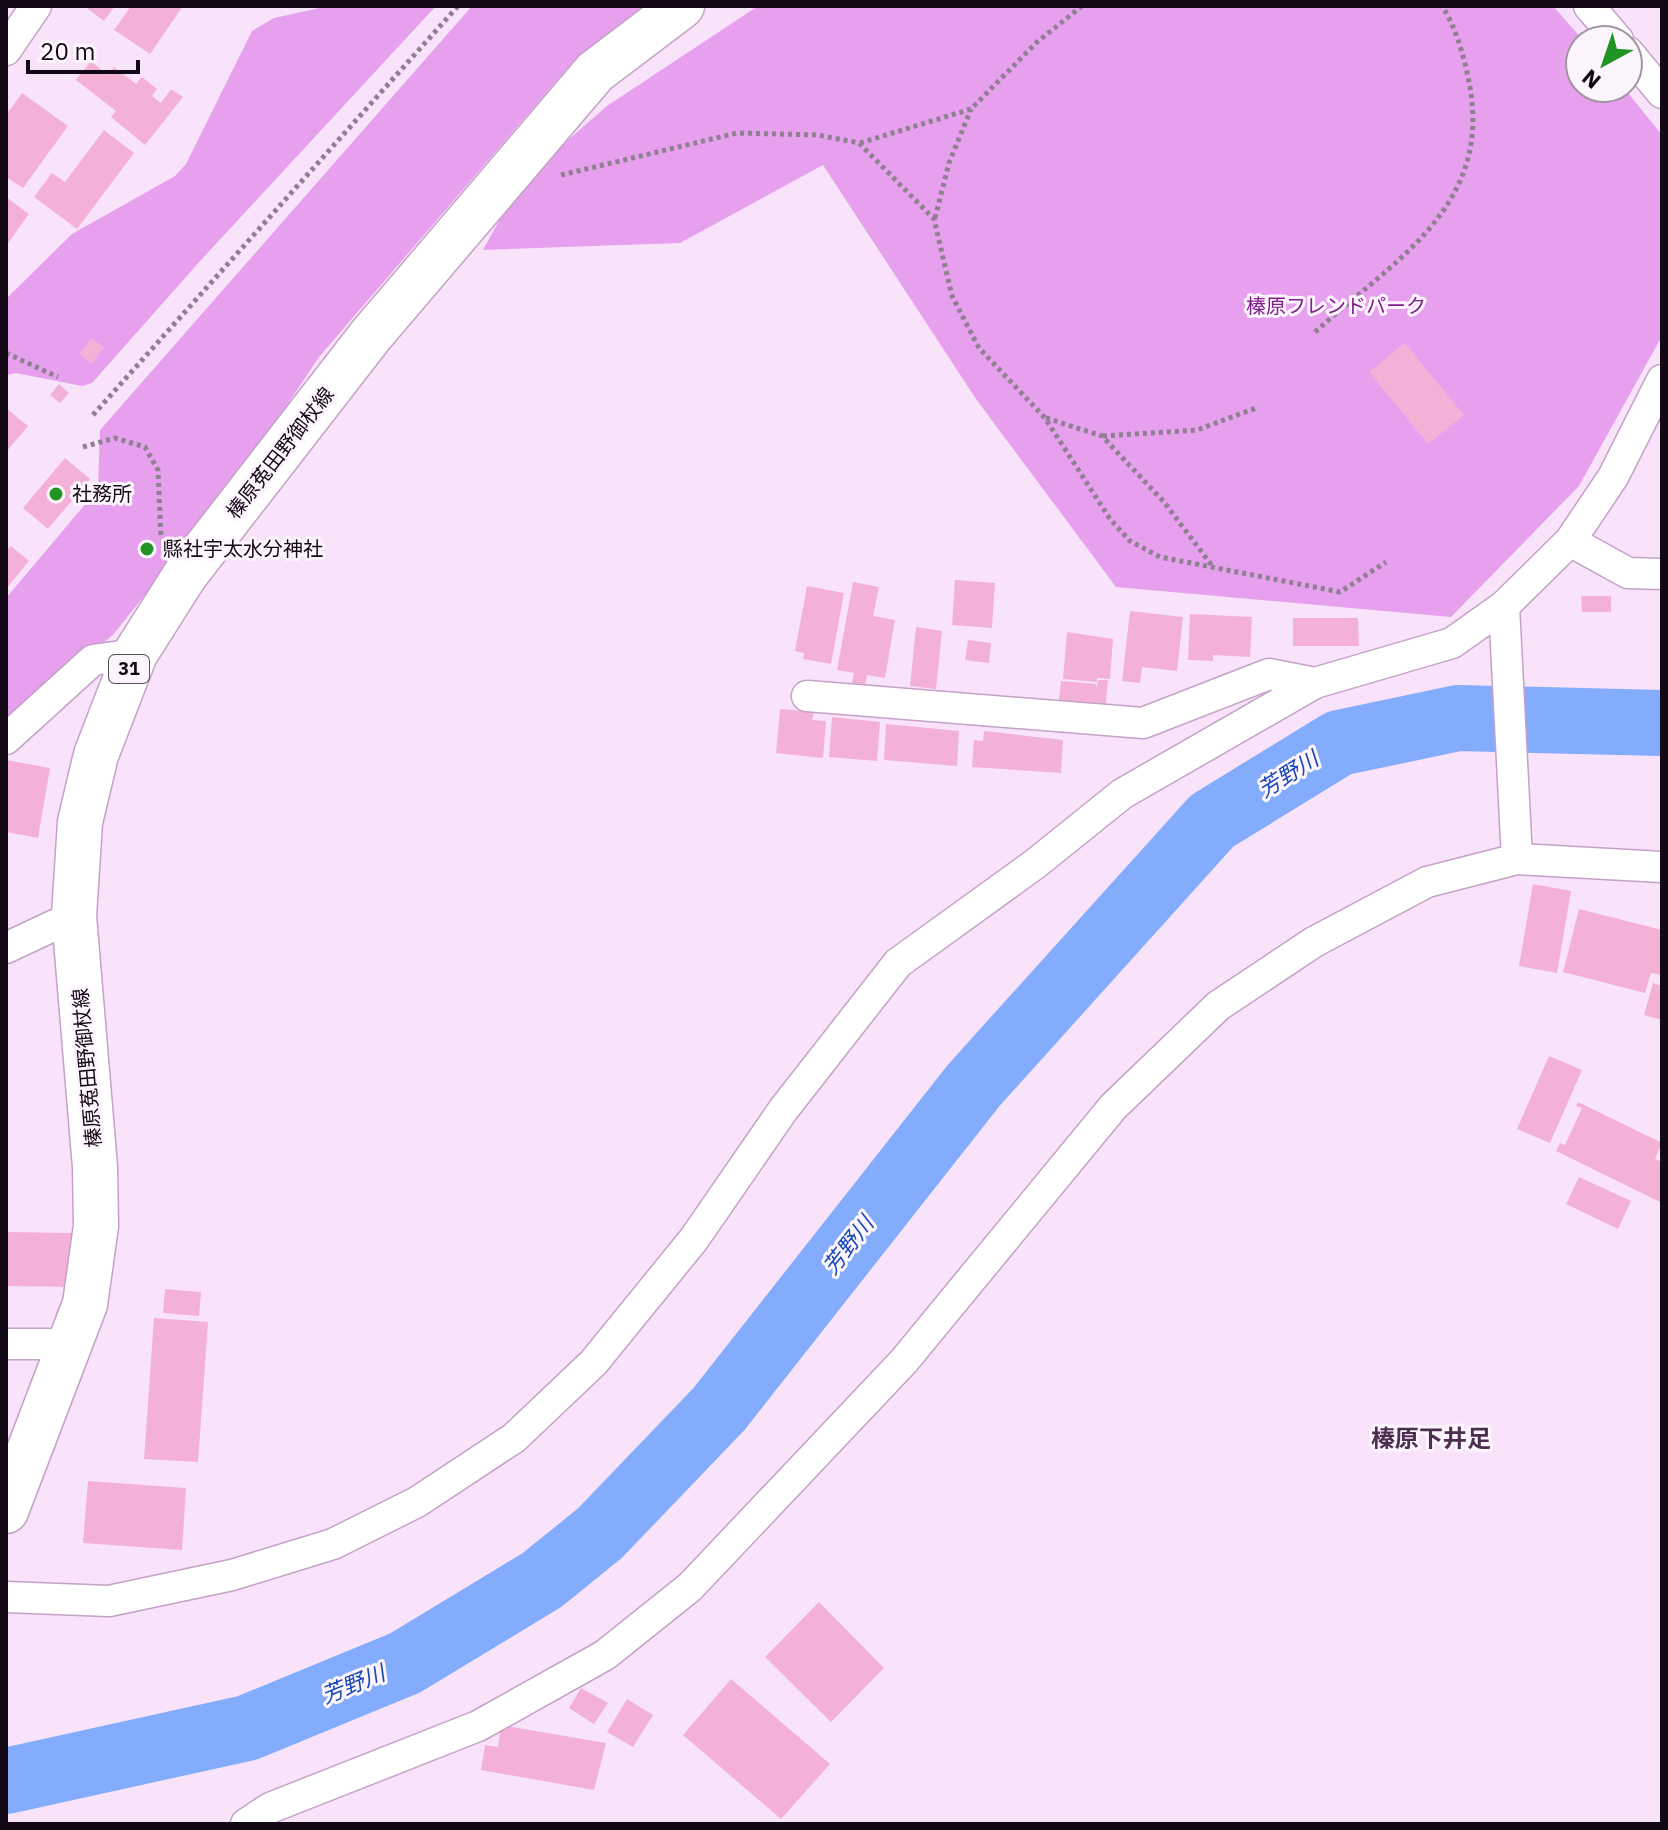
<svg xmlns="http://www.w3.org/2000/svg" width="1668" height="1830" font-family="'IBM Plex Sans','Noto Sans JP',sans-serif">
  <rect width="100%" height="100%" fill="#f8e3fa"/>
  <path fill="#e6a0ee" d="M329 6H436L201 260 92 383 82 386 16 373 6 375V299L72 234 175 176 186 164 252 31 274 18Z
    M472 6H643L572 63 319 357 241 474 113 635 6 720V598L98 489 100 430Z
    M758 6H1553L1583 40 1580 88H1624L1662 135V336L1579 486 1451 617 1116 587 976 399 823 165 680 243 483 250 521 181 607 106Z"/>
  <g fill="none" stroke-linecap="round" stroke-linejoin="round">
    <path stroke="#84acfc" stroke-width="66" d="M6 1781 247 1728 405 1663 542 1580 600 1533 719 1409 974 1085 1212 821 1339 743 1458 718 1662 723"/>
  </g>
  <path fill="#f4b1d8" d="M84 6H115L104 21Z
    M131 6H183L150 54 114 30Z
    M91 61 107 75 114 67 136 84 142 77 157 89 152 96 161 103 171 89 183 97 145 145 111 117 116 111 76 80Z
    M22 93 68 126 23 188 6 177V115Z
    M104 130 134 153 77 229 34 197 52 173 65 182Z
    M6 197 29 214 6 246Z
    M92 338 104 348 91 364 79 354Z
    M1405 343 1464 415 1428 444 1369 372Z
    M59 384 69 393 60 403 50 395Z
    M6 408 28 426 6 452Z
    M65 458 90 479 48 529 23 508Z
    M11 546 29 561 6 589V551Z
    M955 580 995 583 992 628 952 625Z
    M853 582 879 587 873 616 895 620 885 678 867 675 865 686 852 684 854 673 837 670Z
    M807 586 844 593 831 664 803 659 804 653 795 651Z
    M1581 596H1611V612H1582Z
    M1130 611 1183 617 1177 671 1142 667 1140 683 1122 681Z
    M1190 614 1252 617 1250 657 1213 655V661L1188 660Z
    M1293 618H1358L1359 646H1293Z
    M916 627 942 631 936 689 910 686Z
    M1067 632 1113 639 1110 679 1097 678V682L1063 679Z
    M968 640 991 643 989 663 965 660Z
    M1098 680H1108L1105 711 1058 708 1061 681 1096 684V689Z
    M780 709 814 712 812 720 826 721 823 758 776 753Z
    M832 717 880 722 877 761 829 757Z
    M886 724 959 731 957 766 884 760Z
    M984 731 1063 740 1061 773 972 767 974 740 983 741Z
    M6 760 50 768 38 838 6 832Z
    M1533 884 1571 891 1557 973 1519 966Z
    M1579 909 1662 930V975L1651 973 1645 993 1563 972Z
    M1653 983 1662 986V1020L1644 1015Z
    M1549 1056 1582 1070 1550 1143 1517 1129Z
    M1578 1102 1662 1143 1655 1159 1662 1162V1203L1556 1151 1560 1143 1565 1145 1582 1108 1576 1106Z
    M1579 1177 1631 1201 1618 1229 1566 1204Z
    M6 1232 75 1233V1287L6 1286Z
    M165 1289 201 1292 199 1316 163 1313Z
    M154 1318 208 1322 198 1462 144 1459Z
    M88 1481 186 1488 182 1550 83 1543Z
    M819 1602 884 1668 831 1722 765 1657Z
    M731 1679 830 1764 781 1819 683 1735Z
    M581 1688 608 1703 594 1724 569 1708Z
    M627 1699 653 1715 633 1747 607 1732Z
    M501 1725 606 1743 594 1790 481 1770 485 1745 498 1747Z"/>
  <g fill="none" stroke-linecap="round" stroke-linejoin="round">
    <defs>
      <path id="minor" d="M1589 6 1618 40
        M6 50 36 6
        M1628 52 1662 93
        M1570 541 1628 573 1662 574
        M1504 606 1517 859
        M807 696 1143 723 1269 674 1315 683
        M6 739 93 660 135 654
        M6 948 74 916
        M6 1344H72
        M6 1597 109 1601 232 1575 333 1544 417 1502 514 1438 594 1362 694 1239 783 1110 898 963 1035 864 1122 794 1315 683 1452 643 1504 606 1570 541 1613 477 1662 380
        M246 1824 270 1808 478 1726 605 1655 690 1587 904 1361 1113 1107 1218 1006 1314 942 1427 882 1517 859 1662 867"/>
      <path id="primary" d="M6 1511 85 1304 96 1226 95 1167 74 916 80 822 96 755 135 654 185 575 371 335 595 72 682 6"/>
    </defs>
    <use href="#minor" stroke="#c4a2c7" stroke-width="33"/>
    <use href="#primary" stroke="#c4a2c7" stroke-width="47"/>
    <path stroke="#8f7f91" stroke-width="5" stroke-dasharray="4 4" stroke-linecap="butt" d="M860 143 971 109 1037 42 1082 6
      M561 175 737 133 818 135 859 143 934 219 952 296 979 348 1045 418 1110 519 1130 541 1160 557 1340 592 1386 562
      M935 218 949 163 971 109
      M1315 332C1393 261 1491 208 1470 87 1465 60 1457 29 1442 6
      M6 353 58 377
      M93 415 458 6
      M1046 418 1102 436 1164 502 1213 567
      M1103 436 1197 430 1256 408
      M83 447 115 438 145 447 158 470 161 539"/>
    <use href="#minor" stroke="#fff" stroke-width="30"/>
    <use href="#primary" stroke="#fff" stroke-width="44"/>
  </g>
  <g fill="#209523" stroke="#fdf5fd" stroke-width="3">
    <circle cx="56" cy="494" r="8"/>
    <circle cx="147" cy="549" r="8"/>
  </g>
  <g text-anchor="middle" stroke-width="6" stroke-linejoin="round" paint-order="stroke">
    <rect fill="#fdf5fd" stroke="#594f5b" stroke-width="2" x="109" y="655" width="40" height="28" rx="6"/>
    <g font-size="18" font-weight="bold" fill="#130815">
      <text x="129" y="675">31</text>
    </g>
    <g font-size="20" fill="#811d8e" stroke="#fdf5fd">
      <text x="1336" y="313">榛原フレンドパーク</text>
    </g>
    <g font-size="20" fill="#130815" stroke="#fdf5fd">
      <text transform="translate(280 453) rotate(-52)" y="7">榛原菟田野御杖線</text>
      <text transform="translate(87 1068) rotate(-95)" y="7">榛原菟田野御杖線</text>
    </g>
    <g font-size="20" fill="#130815" stroke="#fdf5fd" text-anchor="start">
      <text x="72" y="501">社務所</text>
      <text x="163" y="556">縣社宇太水分神社</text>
    </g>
    <g font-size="22" font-style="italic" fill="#1547b7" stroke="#fdf5fd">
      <text transform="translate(1288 774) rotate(-32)" y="8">芳野川</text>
      <text transform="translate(848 1245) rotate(-52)" y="8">芳野川</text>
      <text transform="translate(353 1684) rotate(-22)" y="8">芳野川</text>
    </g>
    <g font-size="24" font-weight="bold" fill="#4c2f4f" stroke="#fdf5fd">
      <text x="1431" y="1447">榛原下井足</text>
    </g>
  </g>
  <rect width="1668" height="1830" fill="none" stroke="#130815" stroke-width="16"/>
  <g transform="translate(1604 64) rotate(220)"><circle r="38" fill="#fdf5fd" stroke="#9f96a0" stroke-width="2"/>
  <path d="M0-6L14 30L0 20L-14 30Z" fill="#209523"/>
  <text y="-12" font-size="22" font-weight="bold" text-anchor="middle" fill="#130815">N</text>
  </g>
  <path d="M28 60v12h110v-12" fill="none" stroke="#130815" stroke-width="4"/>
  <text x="40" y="60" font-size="24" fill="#130815" stroke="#fdf5fd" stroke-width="6" paint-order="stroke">20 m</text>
</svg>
